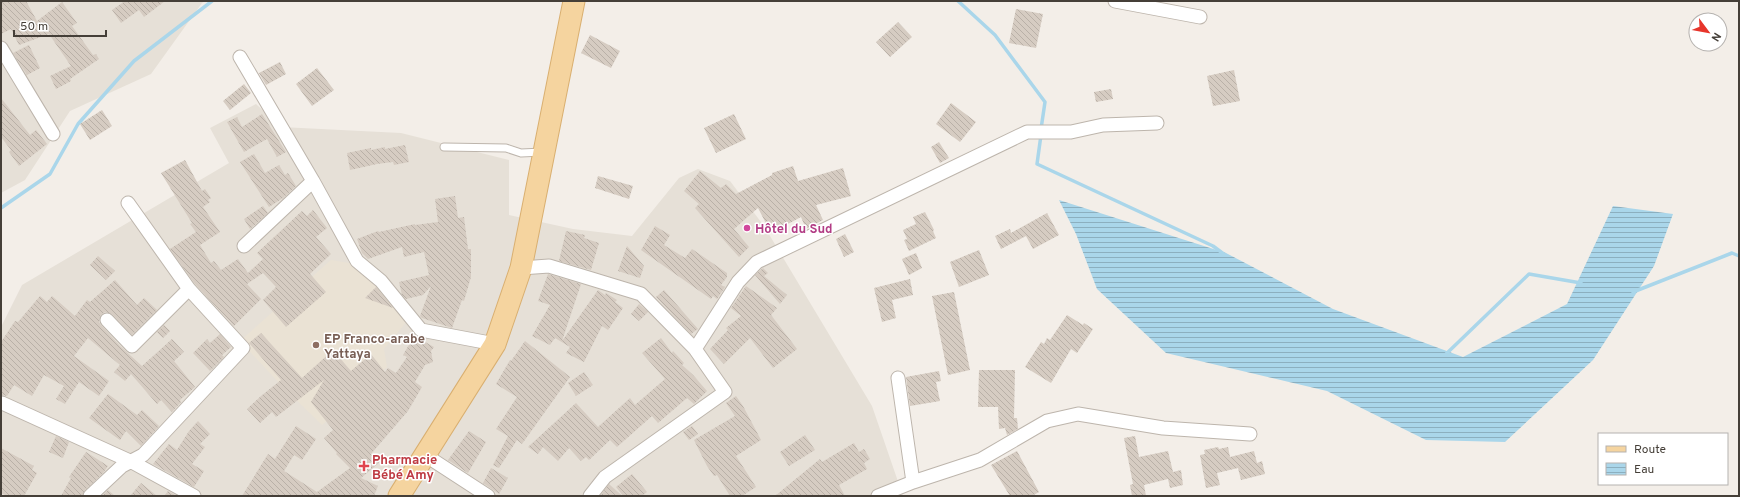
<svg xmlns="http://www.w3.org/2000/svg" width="1740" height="497" font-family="Overpass,sans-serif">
  <defs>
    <pattern id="water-rules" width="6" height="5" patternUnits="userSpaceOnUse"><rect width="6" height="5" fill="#aad6ea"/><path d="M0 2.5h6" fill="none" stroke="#8cafbf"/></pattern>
    <pattern id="building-back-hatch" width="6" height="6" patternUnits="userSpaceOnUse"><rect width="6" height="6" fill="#d6ccc2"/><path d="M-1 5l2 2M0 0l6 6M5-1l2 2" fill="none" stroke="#b9b0a7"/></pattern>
  </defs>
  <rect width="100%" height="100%" fill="#f3eee8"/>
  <path fill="#e6e0d7" d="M1 1H205L202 3 151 74 70 111 25 180 1 193Z
    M256 104 281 127 401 133 509 160V215L573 229 632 236 679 178 698 169 730 181 764 226 872 406 903 496H1V327L22 285 229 163 210 128Z"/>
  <path fill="#eae2d4" d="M331 260 367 266 412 315 384 349 387 367 322 425 281 385 240 341Z"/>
  <path fill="url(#water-rules)" d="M1059 200 1226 253 1333 309 1463 357 1567 304 1613 206 1673 214 1654 266 1593 360 1505 442 1426 440 1327 391 1166 353 1097 289 1076 234Z"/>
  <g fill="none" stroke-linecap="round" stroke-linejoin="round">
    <path stroke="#aad6ea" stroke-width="3.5" d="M958 1 995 35 1045 102 1041 129
      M1041 135 1037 164 1213 246 1225 255
      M1 208 50 174 78 124 134 61 212 1
      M1633 292 1732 253 1739 256
      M1445 355 1529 274 1581 283"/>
  </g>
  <path fill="url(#building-back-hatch)" d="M1 1H26L37 21 62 2 77 23 72 26 93 55 96 54 99 59 70 79 71 81 56 89 50 76 71 66 49 34 19 45 11 29 1 34Z
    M125 1H165L144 17 139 10 121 23 112 10Z
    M1016 9 1043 14 1036 48 1009 43Z
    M898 22 912 37 890 57 876 42Z
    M590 35 620 51 611 68 581 53Z
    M29 45 40 68 27 75 13 53Z
    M280 62 286 74 266 85 259 73Z
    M317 68 334 90 312 106 296 84Z
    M1234 70 1240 101 1213 106 1207 76Z
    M244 84 251 93 230 110 223 101Z
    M1111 89 1113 99 1096 102 1094 92Z
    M1 98 30 135 36 130 47 144 19 166 9 152 11 150 1 137Z
    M951 103 976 122 960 142 936 124Z
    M102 110 112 126 90 140 80 124Z
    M262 114 286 152 277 157 267 139 244 152 227 122 237 117 242 127Z
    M734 114 746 139 716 153 704 128Z
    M939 142 949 158 940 163 931 147Z
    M405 145 409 162 394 165 393 162 377 164 350 170 347 153 371 148V150L385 147V149Z
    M254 154 265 173 279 165 285 175 288 173 296 186 283 198 269 207 240 162Z
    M185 160 202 191 205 189 211 198 208 200 210 202 203 207 220 232 200 245 211 263 214 261 221 270 238 259 248 273 263 259 257 253 302 211 307 216 313 210 327 228 316 237 331 254 310 274 326 292 286 327 263 300 276 287 263 273 247 284 261 299 234 326 195 284 170 249 196 232 190 224 192 223 161 173Z
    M793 166 798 181 843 168 851 196 816 205 823 220 806 229 801 217 771 233 758 208 734 229 749 247 739 257 695 208 699 204 684 191 700 171 721 188 726 184 736 194 772 175V173Z
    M598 176 633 186 629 199 595 188Z
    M455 196 458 218 464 217 468 249H471V277L464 301 462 300 452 328 422 318 420 316 431 286 423 295 406 299 402 295 399 282 429 275 424 252 404 257 402 247 368 259 362 253 357 239 378 231 379 232 415 224V225L438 222 435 199Z
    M263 206 268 213 250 229 244 219Z
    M925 212 934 230 933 231 936 238 909 251 904 240 907 239 903 230 916 224 913 217Z
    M1047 213 1059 235 1033 249 1026 236 1001 249 995 236 1010 229 1011 233Z
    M655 226 670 235 664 245 685 258 692 249 727 273V277L721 285 725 287 717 299 713 296 711 299 641 250Z
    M566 231 585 235 584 238 599 243 591 270 559 261Z
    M845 234 854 252 844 257 836 239Z
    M627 246 644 266 640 278 618 271Z
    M979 250 989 275 959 287 950 262Z
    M916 253 922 268 909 275 902 259Z
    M98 256 115 271 106 280 90 265Z
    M763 268 768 273 764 276 787 295 780 304 755 275Z
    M548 274 581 284 562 341 598 290 605 295 606 293 617 300 615 302 623 308 608 330 602 326 584 362 566 353 570 347 555 338 550 345 532 336 550 305 538 301Z
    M910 279 913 295 892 300 896 318 882 322 874 288Z
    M115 280 137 305 144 298 157 310 132 335 112 314 105 312 101 315 99 322 101 325 120 346 142 366 172 339 184 352 174 361 195 387 180 400 181 402 172 412 161 400 157 404 131 374 125 381 114 372 120 365 88 338 74 356 109 381 99 396 79 382 65 404 56 399 64 386 44 375 32 396 14 385 7 396 1 395V342L15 321 18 322 40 296 47 302 52 296 75 316 87 300 90 302Z
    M746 286 777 308 771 315 797 349 773 368 750 338 724 364 710 349 728 330 726 328 741 316 731 308Z
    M376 287 393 308 365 298Z
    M664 290 698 329 691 334 656 297Z
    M954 292 970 370 948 375 932 296Z
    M639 304 648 312 639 321 631 314Z
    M1067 315 1083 325 1084 323 1093 329 1077 353 1071 349 1051 383 1025 367 1041 342 1044 344 1047 338 1050 340Z
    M164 325 170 331 163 338 157 332Z
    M261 333 302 378 333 350 351 371 371 354 385 372 388 368 396 373 407 357 403 355 410 343 413 345 418 338 434 347 431 351 433 362 425 365 415 382 422 387 408 411 371 454 379 463 361 478 378 486 374 496H242L268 454 275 459 296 426 316 439 302 460 294 455 284 471 317 492 350 468 336 454 337 453 324 438 333 430 311 402 324 380 276 417 272 412 260 423 247 409 261 396 281 380 249 343Z
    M220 334 231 347 222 355 224 357 210 371 193 353 207 339 210 343Z
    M661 338 672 353 673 351 684 363 682 365 693 375 707 391 694 404 687 398 658 423 652 416 617 447 610 440 589 460 586 457 581 461 569 448 558 461 543 447 538 454 528 447 576 403 598 427 630 398 635 405 665 379 642 353Z
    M525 341 570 377 522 444 517 440 499 468 493 465 508 436 496 429 517 397 496 384 510 360 511 361Z
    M979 370H1015L1014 418H1017L1018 429 1007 435 1005 428 999 429 998 407H978Z
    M939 371 941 381 936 382 940 401 910 406 906 377Z
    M584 372 593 385 576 396 568 383Z
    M108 394 137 415 142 410 159 426 141 446 126 431 120 440 89 418Z
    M736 396 743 406 761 440 736 456 756 487 742 496H730L717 475 714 476 707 466 694 440 735 416 726 403Z
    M198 421 210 434 200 444 205 447 192 464 204 471 194 487 153 464 169 444 177 450 189 431Z
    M692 426 698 434 689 440 683 432Z
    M469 431 486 442 468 473 448 460Z
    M805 435 815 450 789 466 780 452Z
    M56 436 69 442 63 458 49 452Z
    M1135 436 1139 457 1168 451 1173 472 1181 470 1183 485 1170 488 1168 479 1144 485 1146 496H1132L1130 485 1133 484 1124 438Z
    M854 443 859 452 864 449 870 459 864 463 867 469 839 485 845 496H775L820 459 822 462Z
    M1218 447 1219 449 1228 447 1230 457 1254 451 1257 463 1262 461 1265 474 1241 480 1238 468 1217 473 1220 485 1206 488 1200 455 1205 454 1204 450Z
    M1 448 34 466 32 470 37 473 24 496H7L1 493Z
    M1017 451 1039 492 1032 496H1010L991 465Z
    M86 452 108 466 103 473 85 490 82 496H61L71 478 69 477Z
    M491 468 508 478 499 494 483 483Z
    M632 474 647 492 642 496H623L616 487Z
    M141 483 157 496H130Z
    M609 484 622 496H600Z
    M108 490 115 496H102Z
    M168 491 177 496H164Z"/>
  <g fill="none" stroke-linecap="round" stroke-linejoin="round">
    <defs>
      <path id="service" d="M444 147 506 148 521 153 543 152"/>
      <path id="minor" d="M1115 1 1200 17
        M1 48 53 134
        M240 57 313 181
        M244 246 313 181 357 261 381 281 421 330 495 344
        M521 268 549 266 641 294 695 349 725 392 605 477 590 496
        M107 320 132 346 189 289
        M695 349 738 282 757 262 1027 132H1071L1103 125 1157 123
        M898 378 913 482
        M2 403 132 462 194 496
        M425 455 488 496
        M90 496 122 466 143 455 243 348 189 289 128 203
        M878 496 913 482 980 460 1047 421 1078 414 1163 428 1250 434"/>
      <path id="primary" d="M399 496 495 344 521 268 574 1"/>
    </defs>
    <use href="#service" stroke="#bdb5ac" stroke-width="9"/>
    <use href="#minor" stroke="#bdb5ac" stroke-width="15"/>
    <use href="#primary" stroke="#d9af70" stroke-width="23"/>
    <use href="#service" stroke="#fff" stroke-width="7"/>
    <use href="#minor" stroke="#fff" stroke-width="13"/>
    <use href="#primary" stroke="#f5d49f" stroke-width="21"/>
  </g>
  <circle fill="#d1479c" stroke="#fff" stroke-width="1.5" cx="747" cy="228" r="4"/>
  <circle fill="#8d6e63" stroke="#fff" stroke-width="1.5" cx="316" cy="345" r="4"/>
  <path fill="#e0444e" stroke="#fff" stroke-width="1.5" d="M362 460h4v4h4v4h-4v4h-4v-4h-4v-4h4z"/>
  <g text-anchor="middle" stroke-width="3" stroke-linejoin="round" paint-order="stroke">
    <g font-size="13" font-weight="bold" fill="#b23c85" stroke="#fff" text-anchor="start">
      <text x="755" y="233">Hôtel du Sud</text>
    </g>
    <g font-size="13" font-weight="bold" fill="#785e54" stroke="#fff" text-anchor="start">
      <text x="324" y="343">EP Franco-arabe<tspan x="324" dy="15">Yattaya</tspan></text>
    </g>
    <g font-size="13" font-weight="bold" fill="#be3a42" stroke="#fff" text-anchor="start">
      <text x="372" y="464">Pharmacie<tspan x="372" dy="15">Bébé Amy</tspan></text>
    </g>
  </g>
  <rect width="1740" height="497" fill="none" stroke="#453f38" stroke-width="4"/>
  <rect x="1598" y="433" width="130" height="52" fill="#ffffff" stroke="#b5b2af"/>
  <rect x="1606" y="446" width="20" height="6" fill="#f5d49f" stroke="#b5b2af"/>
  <text x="1634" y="453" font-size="12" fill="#453f38">Route</text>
  <rect x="1606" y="463" width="20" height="12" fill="url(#water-rules)" stroke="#b5b2af"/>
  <text x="1634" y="473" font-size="12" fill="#453f38">Eau</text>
  <g transform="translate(1708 32) rotate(122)"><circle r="19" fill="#ffffff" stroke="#b5b2af"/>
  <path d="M0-3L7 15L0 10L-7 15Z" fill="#e7352b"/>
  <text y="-6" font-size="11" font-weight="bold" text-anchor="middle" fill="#453f38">N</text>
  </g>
  <path d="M14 30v6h92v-6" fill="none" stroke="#453f38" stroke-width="2"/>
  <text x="20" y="30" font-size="12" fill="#453f38" stroke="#ffffff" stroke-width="3" paint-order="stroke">50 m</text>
</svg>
